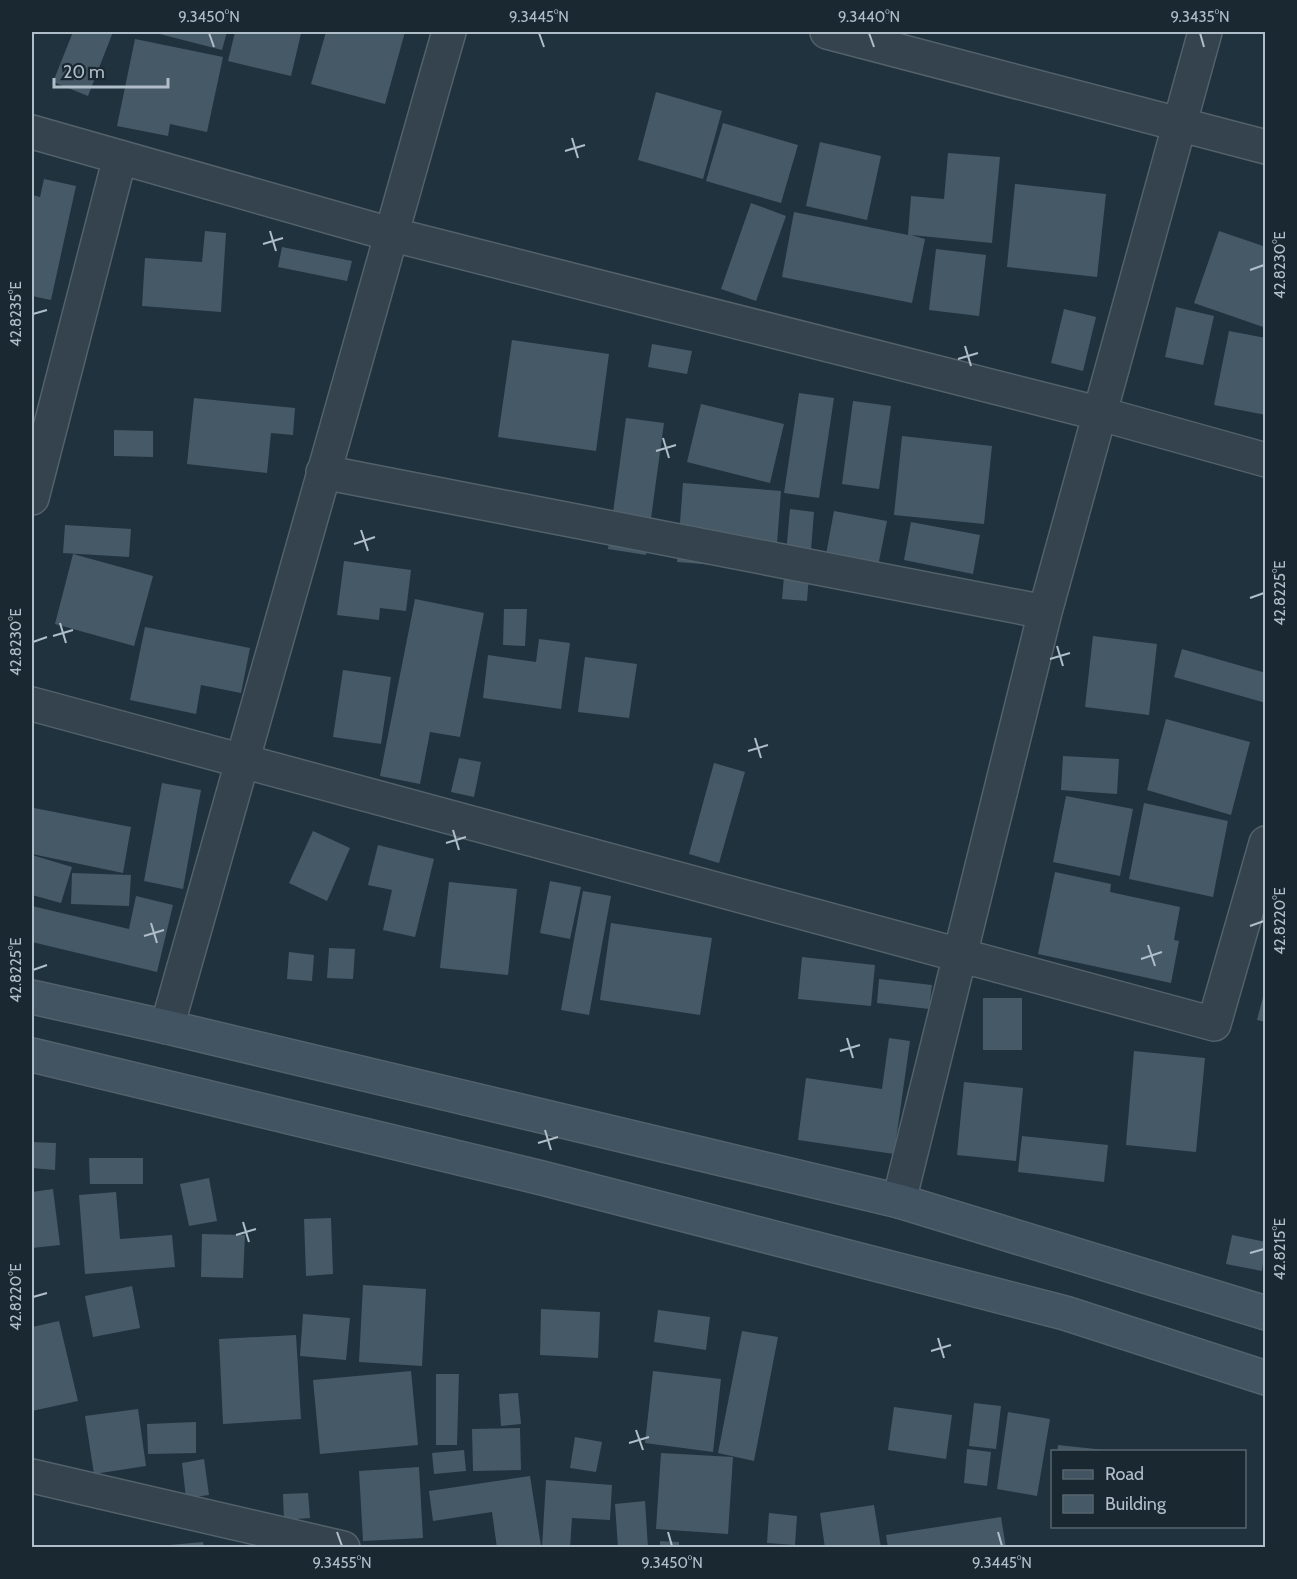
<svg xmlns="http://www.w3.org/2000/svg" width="1297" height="1579" font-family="Cabin,sans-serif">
  <rect width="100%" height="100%" fill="#20323e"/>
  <path fill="#465967" d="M73 32H113L88 96 53 82Z
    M152 32H227L222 50Z
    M235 32H291L301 34 291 76 228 61Z
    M326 32H405L385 104 311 84Z
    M135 39 223 57 207 132 170 124 168 136 117 126Z
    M656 92 722 111 703 179 638 160Z
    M723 123 798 145 781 203 706 181Z
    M820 142 881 156 867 220 806 206Z
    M948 153 1000 157 992 243 911 235 925 239 912 303 782 277 794 212 908 235 911 196 944 199Z
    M44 179 76 186 51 300 32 296V195L40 197Z
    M1015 184 1106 194 1097 277 1007 267Z
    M751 203 786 216 756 301 721 289Z
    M205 231 226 233 221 312 142 306 145 258 202 262Z
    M1219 231 1266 247V328L1194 303Z
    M282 247 352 261 347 281 278 267Z
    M936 249 986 255 979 316 929 310Z
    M1176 307 1214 316 1203 365 1165 357Z
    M1064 309 1096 317 1083 371 1051 363Z
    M1229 331 1266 338V415L1214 405Z
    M512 340 609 354 596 451 498 437Z
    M652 344 692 351 687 374 648 367Z
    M799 393 834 398 819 498 784 493Z
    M194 398 295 408 293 435 271 433 267 473 187 464Z
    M853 401 891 406 879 489 842 484Z
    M701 404 784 424 770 483 687 462Z
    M626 418 664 423 646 555 608 549Z
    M114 430 153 431V457L114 456Z
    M902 436 992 446 984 524 894 515Z
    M683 483 781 491 775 570 677 562Z
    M790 509 814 512 807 601 782 599Z
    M834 511 887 521 874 586 822 576Z
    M911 522 980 535 973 574 904 560Z
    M65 525 131 529 129 557 63 553Z
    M73 554 153 576 134 646 55 624Z
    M344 561 411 570 406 611 380 608 379 620 337 615Z
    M415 599 484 613 460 737 430 732 420 784 380 776Z
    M504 609H527L525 646 503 645Z
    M145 627 250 648 241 693 201 685 196 714 130 700Z
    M1093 636 1157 644 1149 715 1085 707Z
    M539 639 570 643 561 709 483 698 488 655 536 662Z
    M1182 649 1266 673V703L1174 677Z
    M585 657 637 664 629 718 578 712Z
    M343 670 391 677 381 744 333 737Z
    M1166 719 1250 742 1231 815 1147 790Z
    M1063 756 1119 759 1117 794 1061 790Z
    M459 758 481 762 474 797 451 792Z
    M714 763 745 772 719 863 689 854Z
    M162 783 201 790 183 889 144 881Z
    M1066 796 1133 809 1120 876 1053 862Z
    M1144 803 1228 821 1213 897 1129 879Z
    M34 808 131 827 123 873 32 854V817Z
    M313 831 350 848 327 901 289 883Z
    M378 845 434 859 415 937 383 930 392 890 368 885Z
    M32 855 72 867 61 903 32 895Z
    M1055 872 1111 884 1110 892 1180 907 1174 940 1179 941 1171 983 1038 954Z
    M72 873 131 875 129 906 71 904Z
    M550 881 581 887 570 939 540 933Z
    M449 882 517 889 508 975 440 968Z
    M583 891 611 896 589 1015 561 1010Z
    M136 896 173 905 157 972 32 942V906L129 929Z
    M611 923 712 938 700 1015 600 1000Z
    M329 948 355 949 353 979 327 978Z
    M289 952 314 955 312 981 287 979Z
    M802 957 875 965 871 1006 798 999Z
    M879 979 932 985 929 1009 877 1003Z
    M1265 989H1266V1022L1257 1020Z
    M983 998H1022V1050H983Z
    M889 1038 910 1041 894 1154 798 1140 806 1078 882 1089Z
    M1134 1051 1205 1058 1196 1152 1126 1145Z
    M964 1082 1023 1088 1016 1161 957 1155Z
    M1022 1136 1108 1145 1104 1182 1018 1172Z
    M32 1142 56 1143 55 1170 32 1168Z
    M89 1158H143V1184H90Z
    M209 1178 217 1221 189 1226 180 1184Z
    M53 1189 60 1245 32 1248V1192Z
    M116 1192 120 1239 172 1235 175 1267 85 1274 79 1195Z
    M331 1218 333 1274 306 1276 304 1219Z
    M202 1234 245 1235 243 1278 201 1277Z
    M1232 1235 1266 1242 1262 1271 1226 1264Z
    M363 1285 426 1289 422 1366 359 1362Z
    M132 1286 140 1328 93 1337 85 1296Z
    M541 1309 600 1312 598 1358 540 1355Z
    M658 1310 710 1317 706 1350 654 1342Z
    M303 1314 350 1318 346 1360 300 1356Z
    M59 1321 78 1401 32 1411V1327Z
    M742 1331 778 1337 754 1461 718 1453Z
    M296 1335 301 1419 223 1424 219 1339Z
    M411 1371 418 1445 320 1454 313 1380Z
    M653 1371 721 1379 713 1452 645 1443Z
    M436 1374H459L457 1445H436Z
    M518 1393 521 1424 501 1426 499 1394Z
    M974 1403 1001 1406 996 1449 969 1446Z
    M894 1407 952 1415 946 1459 888 1450Z
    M138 1409 146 1466 94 1474 85 1416Z
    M1008 1412 1050 1419 1037 1496 997 1489Z
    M196 1422V1453L148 1454 147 1424Z
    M520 1428 521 1470 473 1471 472 1429Z
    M575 1437 602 1442 596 1472 570 1468Z
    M1058 1445 1105 1450V1452H1057Z
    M967 1449 991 1452 987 1486 964 1483Z
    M464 1450 466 1471 434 1474 432 1453Z
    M661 1453 733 1457 728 1534 656 1529Z
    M204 1459 209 1495 186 1498 182 1463Z
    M419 1467 423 1538 363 1541 359 1471Z
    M530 1476 541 1546 497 1548 492 1512 433 1521 429 1491Z
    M546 1480 612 1485 610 1520 572 1518 570 1548H542Z
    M308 1493 310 1518 284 1520 283 1494Z
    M645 1501 648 1548H618L615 1504Z
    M874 1505 881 1548H825L820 1513Z
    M769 1513 797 1516 795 1545 767 1543Z
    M1001 1517 1006 1548H888L886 1535Z
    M660 1541 679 1542V1548H660Z
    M203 1542 204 1548H159V1546Z"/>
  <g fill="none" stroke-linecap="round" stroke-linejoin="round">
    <defs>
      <path id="minor" d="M827 32 1266 147
        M32 132 390 234 1101 414 1266 460
        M323 472 1045 612
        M32 498 120 157
        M32 704 1214 1024 1266 843
        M167 1027C264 696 353 363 449 32
        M899 1201 1045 612 1205 32
        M32 1476 343 1548"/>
      <path id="secondary" d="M32 997 167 1027 899 1201 1266 1313
        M32 1055 542 1178 1065 1313 1266 1378"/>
    </defs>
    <use href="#minor" stroke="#53616b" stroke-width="36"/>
    <use href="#secondary" stroke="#53616b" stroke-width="36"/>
    <use href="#minor" stroke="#34434d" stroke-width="33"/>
    <use href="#secondary" stroke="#425361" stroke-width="33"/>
  </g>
  <path fill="none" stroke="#b0bec9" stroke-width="2" d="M209 33 214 47M539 33 544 47M869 33 874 47M1200 33 1204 47M572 138 578 158M565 151 585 145M270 231 276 251M263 244 283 238M1250 270 1264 265M33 314 47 310M965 346 971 366M958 359 978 353M663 438 669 458M656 451 676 445M361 530 368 551M354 544 375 537M1250 598 1264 593M60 623 66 643M53 636 73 630M33 642 47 637M1057 646 1063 666M1050 659 1070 653M755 738 761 758M748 751 768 745M453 830 459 850M446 843 466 837M151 923 157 943M1250 926 1264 921M144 936 164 930M1148 945 1155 966M1141 959 1162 952M33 970 47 965M847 1038 853 1058M840 1051 860 1045M545 1130 551 1150M538 1143 558 1137M243 1222 249 1242M236 1235 256 1229M1250 1253 1264 1249M33 1297 47 1293M938 1338 944 1358M931 1351 951 1345M636 1430 643 1450M629 1443 649 1437M337 1532 342 1546M668 1532 672 1546M998 1532 1002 1546"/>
  <rect width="1297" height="1579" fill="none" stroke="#1a2832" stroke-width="66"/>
  <rect x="1051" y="1450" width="195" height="78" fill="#1a2832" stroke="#56646e" stroke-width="1.5"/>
  <rect x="1063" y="1470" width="30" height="9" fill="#425361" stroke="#56646e" stroke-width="1.5"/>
  <text x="1105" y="1480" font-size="18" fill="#b0bec9">Road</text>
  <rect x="1063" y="1495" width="30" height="18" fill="#465967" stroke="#56646e" stroke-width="1.5"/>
  <text x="1105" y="1510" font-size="18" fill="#b0bec9">Building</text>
  <path d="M54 78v9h114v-9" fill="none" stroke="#b0bec9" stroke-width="3"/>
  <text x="63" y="78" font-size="18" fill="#b0bec9" stroke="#1a2832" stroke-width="4.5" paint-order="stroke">20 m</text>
  <rect x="33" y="33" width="1231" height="1513" fill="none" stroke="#b0bec9" stroke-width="2"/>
  <g font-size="15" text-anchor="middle" fill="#b0bec9">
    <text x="209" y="22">9.3450°N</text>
    <text x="539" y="22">9.3445°N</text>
    <text x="869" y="22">9.3440°N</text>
    <text x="1200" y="22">9.3435°N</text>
    <text transform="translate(1280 265) rotate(-90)" y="5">42.8230°E</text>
    <text transform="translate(16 314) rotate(-90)" y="5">42.8235°E</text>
    <text transform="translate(1280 593) rotate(-90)" y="5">42.8225°E</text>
    <text transform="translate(16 642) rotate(-90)" y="5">42.8230°E</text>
    <text transform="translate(1280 921) rotate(-90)" y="5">42.8220°E</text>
    <text transform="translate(16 970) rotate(-90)" y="5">42.8225°E</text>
    <text transform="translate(1280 1249) rotate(-90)" y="5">42.8215°E</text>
    <text transform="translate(16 1297) rotate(-90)" y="5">42.8220°E</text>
    <text x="342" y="1568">9.3455°N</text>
    <text x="672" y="1568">9.3450°N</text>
    <text x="1002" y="1568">9.3445°N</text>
  </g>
</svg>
